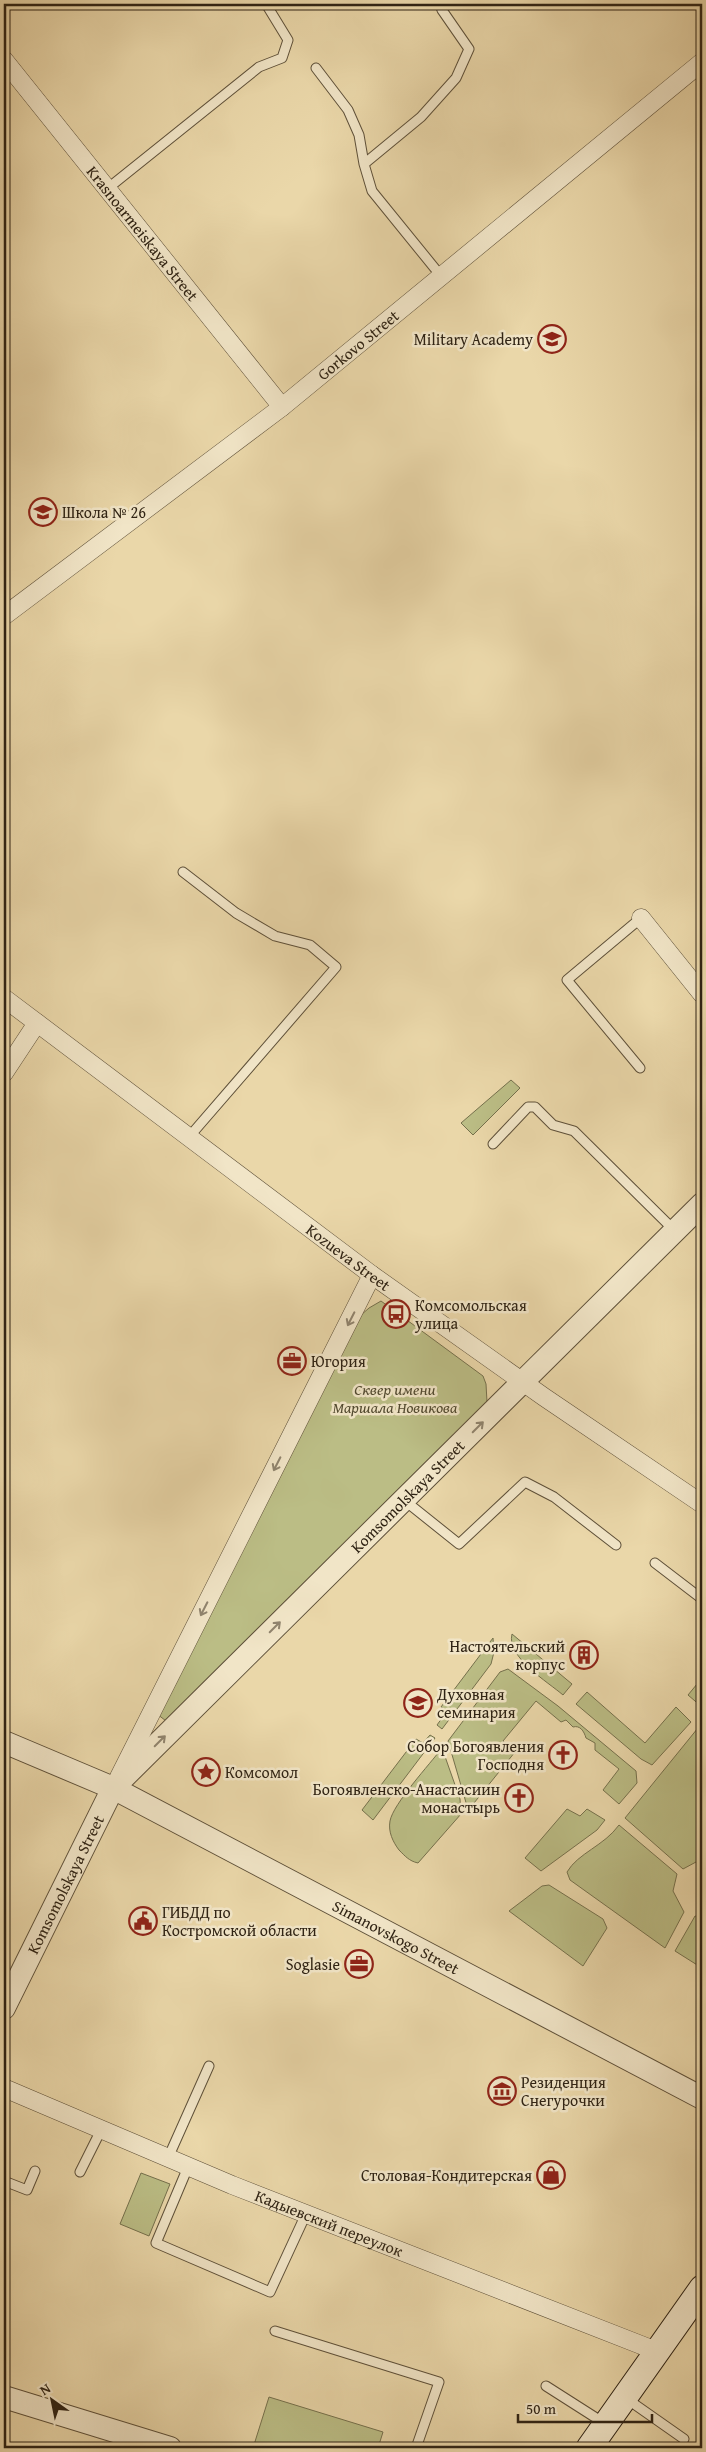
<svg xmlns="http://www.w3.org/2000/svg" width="706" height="2452" font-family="'Gentium Book Plus',serif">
  <rect width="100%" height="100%" fill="#ead7a9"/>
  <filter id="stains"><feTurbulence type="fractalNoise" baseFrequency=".004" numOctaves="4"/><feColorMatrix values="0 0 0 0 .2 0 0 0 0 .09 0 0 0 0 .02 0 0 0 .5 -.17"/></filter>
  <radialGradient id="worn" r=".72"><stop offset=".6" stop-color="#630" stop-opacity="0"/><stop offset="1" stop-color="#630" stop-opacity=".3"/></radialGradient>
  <path fill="#bbbd85" stroke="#75704c" d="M511 1080 520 1088 473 1135 461 1123Z
    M381 1301 483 1376 486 1384 487 1402 170 1724 157 1714 361 1315 369 1308Z
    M512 1634 572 1684 563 1695C548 1682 506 1657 512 1634Z
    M493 1638 494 1652 491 1664 442 1729 437 1725 447 1711 441 1707Z
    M508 1669 558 1706 636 1771 637 1783 619 1804 603 1790 619 1769 595 1750V1743L586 1738C584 1731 580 1725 573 1727L566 1720 561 1722 536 1701 503 1741 515 1752 470 1808 467 1806 448 1741 500 1672Z
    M702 1678V1707L688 1695Z
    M587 1692 645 1743 676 1707 691 1722 652 1765 641 1759 576 1704Z
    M702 1723V1861L696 1862 683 1869 625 1818Z
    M430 1735 435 1738 373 1820 362 1810 416 1739 423 1743Z
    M442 1748 460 1799 461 1814 418 1863C409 1861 405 1856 399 1850 393 1842 388 1832 390 1821 393 1804 430 1764 442 1748Z
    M567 1809 580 1816 587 1809 605 1820 597 1830 541 1871 525 1858Z
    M619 1825 677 1874 673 1891 684 1912 665 1948 570 1880 567 1872C578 1853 604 1846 619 1825Z
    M549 1885 603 1919 607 1928 583 1966 509 1911 542 1886Z
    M695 1916 702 1917V1968L675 1951Z
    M141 2173 170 2184 149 2236 120 2224Z
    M269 2397 383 2432 378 2448H253Z"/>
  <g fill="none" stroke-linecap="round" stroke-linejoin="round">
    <defs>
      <path id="service" d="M316 68 348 110 359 135 364 164 372 191 441 276
        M364 164 421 117 456 78 469 49 442 10 440 4
        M107 189 259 67 282 58 288 40 266 4
        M183 872 236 913 275 936 310 945 336 967 189 1137
        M640 1068 567 980 641 918
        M493 1144 528 1107H535L553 1125 574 1131 675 1231
        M404 1500 459 1544 525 1482 554 1497 616 1545
        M655 1563 702 1599
        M168 2158 209 2066
        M188 2167 156 2243 270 2292 306 2214
        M80 2172 101 2130
        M4 2181 27 2190 35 2171
        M275 2331 439 2382 416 2448
        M546 2386 604 2423
        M627 2399 684 2439"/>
      <g id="minor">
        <path id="s1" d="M4 60 282 407"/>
        <path id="s2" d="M4 616 282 407 702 62"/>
        <path d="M641 918 702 994"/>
        <path id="s3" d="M4 998 372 1275 544 1397 702 1504"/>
        <path d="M4 1073 37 1023"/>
        <path d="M119 1777 372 1275"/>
        <path id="s4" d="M4 2088 232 2185 659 2352"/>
      </g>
      <g id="tertiary">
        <path id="s5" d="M4 1742 113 1788 702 2098"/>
        <path id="s6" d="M4 2008 113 1788 702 1204"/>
        <path d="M4 2397 170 2448"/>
      </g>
      <path id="secondary" d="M589 2448 702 2288"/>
    </defs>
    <use href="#service" stroke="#5e5039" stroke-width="11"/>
    <use href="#minor" stroke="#5e5039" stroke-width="19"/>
    <use href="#tertiary" stroke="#5e5039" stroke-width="24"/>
    <use href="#secondary" stroke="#2f2314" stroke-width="27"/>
    <use href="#service" stroke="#f1e5c7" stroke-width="9"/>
    <use href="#minor" stroke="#f1e5c7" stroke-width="18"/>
    <use href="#tertiary" stroke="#f1e5c7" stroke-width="22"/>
    <use href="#secondary" stroke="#f1e5c7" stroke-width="25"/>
  </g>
  <defs><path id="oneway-shaft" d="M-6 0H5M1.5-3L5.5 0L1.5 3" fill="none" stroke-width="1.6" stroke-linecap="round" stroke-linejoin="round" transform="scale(1.25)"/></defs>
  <g stroke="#90846e">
    <use href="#oneway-shaft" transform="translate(351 1319) rotate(117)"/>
    <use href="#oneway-shaft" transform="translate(478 1427) rotate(-45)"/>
    <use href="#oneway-shaft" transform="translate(277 1464) rotate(117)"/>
    <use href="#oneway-shaft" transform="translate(204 1609) rotate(117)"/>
    <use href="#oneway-shaft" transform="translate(275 1627) rotate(-45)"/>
    <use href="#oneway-shaft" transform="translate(160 1741) rotate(-45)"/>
  </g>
  <defs>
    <symbol id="university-ring" viewBox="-11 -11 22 22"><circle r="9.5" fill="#f1e5c7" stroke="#8f2418" stroke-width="1.5"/><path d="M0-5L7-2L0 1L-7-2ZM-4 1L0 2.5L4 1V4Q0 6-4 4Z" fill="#8f2418"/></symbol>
    <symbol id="school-ring" viewBox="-11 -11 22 22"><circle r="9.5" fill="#f1e5c7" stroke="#8f2418" stroke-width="1.5"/><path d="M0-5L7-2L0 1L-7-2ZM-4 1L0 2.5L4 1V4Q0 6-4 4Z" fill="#8f2418"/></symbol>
    <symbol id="bus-ring" viewBox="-11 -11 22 22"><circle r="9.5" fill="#f1e5c7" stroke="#8f2418" stroke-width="1.5"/><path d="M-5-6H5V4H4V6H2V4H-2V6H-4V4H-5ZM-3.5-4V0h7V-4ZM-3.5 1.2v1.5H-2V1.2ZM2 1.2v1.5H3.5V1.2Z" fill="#8f2418"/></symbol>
    <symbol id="office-ring" viewBox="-11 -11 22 22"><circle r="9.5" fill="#f1e5c7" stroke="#8f2418" stroke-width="1.5"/><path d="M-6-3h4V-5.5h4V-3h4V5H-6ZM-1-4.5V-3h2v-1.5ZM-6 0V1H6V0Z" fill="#8f2418"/></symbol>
    <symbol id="building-ring" viewBox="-11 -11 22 22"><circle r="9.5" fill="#f1e5c7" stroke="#8f2418" stroke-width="1.5"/><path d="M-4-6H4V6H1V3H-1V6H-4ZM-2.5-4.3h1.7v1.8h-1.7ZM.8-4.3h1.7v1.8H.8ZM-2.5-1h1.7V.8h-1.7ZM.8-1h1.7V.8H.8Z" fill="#8f2418"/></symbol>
    <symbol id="church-ring" viewBox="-11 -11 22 22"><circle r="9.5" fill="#f1e5c7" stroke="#8f2418" stroke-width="1.5"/><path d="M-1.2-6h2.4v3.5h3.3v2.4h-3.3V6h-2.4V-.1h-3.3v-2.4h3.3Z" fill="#8f2418"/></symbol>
    <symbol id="sight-ring" viewBox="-11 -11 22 22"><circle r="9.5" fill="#f1e5c7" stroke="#8f2418" stroke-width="1.5"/><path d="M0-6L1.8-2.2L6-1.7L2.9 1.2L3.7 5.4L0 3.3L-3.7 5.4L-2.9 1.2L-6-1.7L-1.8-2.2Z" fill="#8f2418"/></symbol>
    <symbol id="civic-ring" viewBox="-11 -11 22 22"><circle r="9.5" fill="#f1e5c7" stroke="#8f2418" stroke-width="1.5"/><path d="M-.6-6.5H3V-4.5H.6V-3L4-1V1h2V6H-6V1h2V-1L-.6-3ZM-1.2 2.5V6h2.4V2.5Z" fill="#8f2418"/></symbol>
    <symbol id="museum-ring" viewBox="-11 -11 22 22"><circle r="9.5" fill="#f1e5c7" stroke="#8f2418" stroke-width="1.5"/><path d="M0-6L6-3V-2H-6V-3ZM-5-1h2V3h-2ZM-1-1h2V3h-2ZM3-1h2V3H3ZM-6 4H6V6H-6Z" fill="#8f2418"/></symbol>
    <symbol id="shop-ring" viewBox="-11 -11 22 22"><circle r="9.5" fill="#f1e5c7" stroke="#8f2418" stroke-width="1.5"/><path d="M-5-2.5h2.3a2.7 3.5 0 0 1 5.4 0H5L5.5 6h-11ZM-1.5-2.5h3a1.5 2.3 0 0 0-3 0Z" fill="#8f2418"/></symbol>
  </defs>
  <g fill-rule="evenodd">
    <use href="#university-ring" x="536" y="323" width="32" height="32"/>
    <use href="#school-ring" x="27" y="496" width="32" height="32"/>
    <use href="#bus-ring" x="380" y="1298" width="32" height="32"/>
    <use href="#office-ring" x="276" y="1345" width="32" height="32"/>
    <use href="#building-ring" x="568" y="1639" width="32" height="32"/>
    <use href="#university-ring" x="402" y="1687" width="32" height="32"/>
    <use href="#church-ring" x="547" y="1739" width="32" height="32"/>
    <use href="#sight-ring" x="190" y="1756" width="32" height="32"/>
    <use href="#church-ring" x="503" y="1782" width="32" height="32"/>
    <use href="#civic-ring" x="127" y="1905" width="32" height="32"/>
    <use href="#office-ring" x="343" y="1948" width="32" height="32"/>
    <use href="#museum-ring" x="486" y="2075" width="32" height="32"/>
    <use href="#shop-ring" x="535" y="2159" width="32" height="32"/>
  </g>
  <g text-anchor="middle" stroke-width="5" stroke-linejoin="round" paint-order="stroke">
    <g font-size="16" fill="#2f2314" stroke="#f1e5c7">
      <text dy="6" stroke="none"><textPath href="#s1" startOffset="222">Krasnoarmeiskaya Street</textPath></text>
      <text dy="6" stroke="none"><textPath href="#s2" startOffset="446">Gorkovo Street</textPath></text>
      <text dy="6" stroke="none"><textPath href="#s3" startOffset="431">Kozueva Street</textPath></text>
      <text dy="6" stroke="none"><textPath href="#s6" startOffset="660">Komsomolskaya Street</textPath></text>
      <text dy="6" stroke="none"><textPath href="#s6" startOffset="138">Komsomolskaya Street</textPath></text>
      <text dy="6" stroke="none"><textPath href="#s5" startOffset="438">Simanovskogo Street</textPath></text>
      <text dy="6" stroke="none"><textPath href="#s4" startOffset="352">Кадыевский переулок</textPath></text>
    </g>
    <g font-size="16" fill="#2f2314" stroke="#f1e5c7" text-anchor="start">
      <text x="533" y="345" text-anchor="end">Military Academy</text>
      <text x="62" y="518">Школа № 26</text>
      <text x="415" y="1311">Комсомольская<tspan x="415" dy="18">улица</tspan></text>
      <text x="311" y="1367">Югория</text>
      <text x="565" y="1652" text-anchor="end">Настоятельский<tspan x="565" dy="18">корпус</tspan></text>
      <text x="437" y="1700">Духовная<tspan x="437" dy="18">семинария</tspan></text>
      <text x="544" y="1752" text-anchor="end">Собор Богоявления<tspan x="544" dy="18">Господня</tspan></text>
      <text x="225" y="1778">Комсомол</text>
      <text x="500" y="1795" text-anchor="end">Богоявленско-Анастасиин<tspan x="500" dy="18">монастырь</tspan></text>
      <text x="162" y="1918">ГИБДД по<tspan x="162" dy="18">Костромской области</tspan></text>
      <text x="340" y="1970" text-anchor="end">Soglasie</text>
      <text x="521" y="2088">Резиденция<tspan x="521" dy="18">Снегурочки</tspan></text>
      <text x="532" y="2181" text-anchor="end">Столовая-Кондитерская</text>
    </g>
    <g font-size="16" font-style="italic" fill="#524a30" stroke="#f1e5c7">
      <text x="395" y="1395">Сквер имени<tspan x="395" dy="18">Маршала Новикова</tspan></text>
    </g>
  </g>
  <rect width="706" height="2452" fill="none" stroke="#ead7a9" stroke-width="20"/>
  <rect x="5" y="5" width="696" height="2442" fill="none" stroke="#2f2314" stroke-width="2.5"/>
  <rect x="10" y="10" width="686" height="2432" fill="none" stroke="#2f2314"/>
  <g transform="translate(52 2400) rotate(327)" stroke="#f1e5c7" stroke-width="4" paint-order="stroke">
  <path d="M0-4L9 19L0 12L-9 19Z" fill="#2f2314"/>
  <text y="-8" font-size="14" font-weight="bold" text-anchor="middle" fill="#2f2314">N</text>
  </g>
  <path d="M518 2414v8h134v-8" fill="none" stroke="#2f2314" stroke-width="2.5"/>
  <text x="526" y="2414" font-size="15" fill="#2f2314" stroke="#f1e5c7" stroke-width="4" paint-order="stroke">50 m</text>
  <rect width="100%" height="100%" filter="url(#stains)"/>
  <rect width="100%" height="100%" fill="url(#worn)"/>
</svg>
